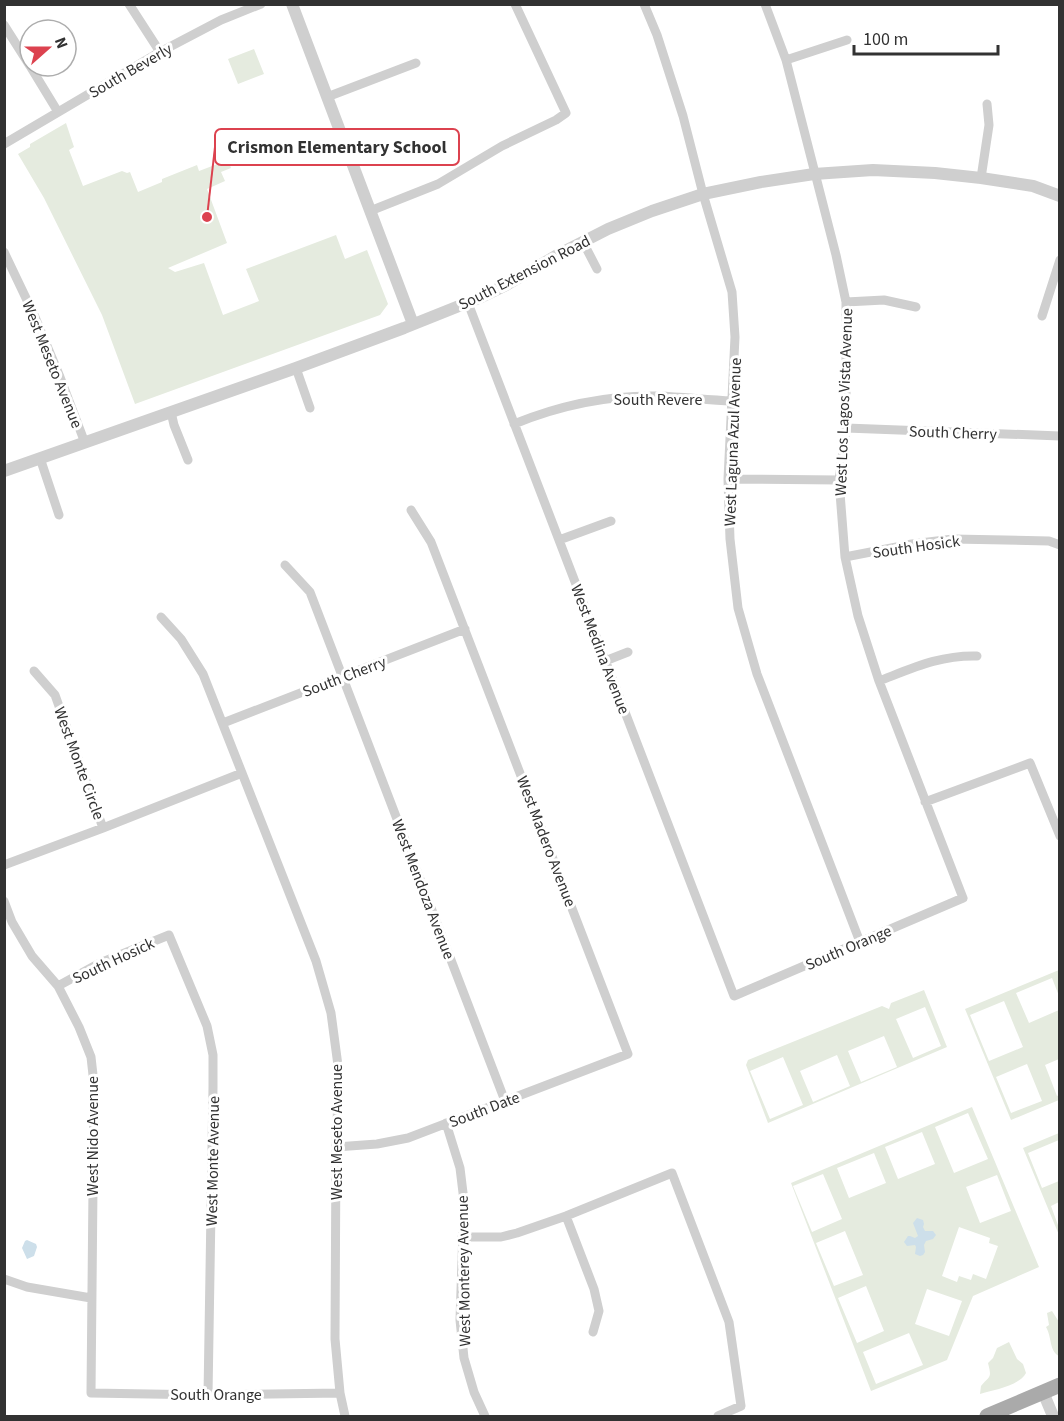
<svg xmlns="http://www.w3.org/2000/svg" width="1064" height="1421" font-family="'Source Sans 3',sans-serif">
  <rect width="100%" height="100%" fill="#fff"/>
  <path fill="#e5ebdf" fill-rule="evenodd" d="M254 49 264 74 238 84 228 59Z
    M66 123 74 147 69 150 83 186 122 171 127 173 130 172 138 192 162 182V179L197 165 199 171 228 160 231 168 221 172 225 181 207 189 227 243 168 268 175 272 204 263 223 315 259 301 246 269 336 235 345 259 367 250 388 304 380 315 135 404 102 315 44 198 18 154 30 147V144Z
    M1059 970V996L1052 978 1016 993 1029 1023 1059 1010V1059L1045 1065 1057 1096 1059 1095V1100L1011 1120 965 1009ZM1004 1001 1023 1047 989 1061 970 1015ZM1027 1064 1042 1101 1011 1113 996 1077Z
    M924 990 947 1047 768 1123 746 1065 748 1060 882 1006 889 1009 891 1003ZM925 1007 941 1046 913 1058 896 1019ZM884 1036 897 1067 861 1082 848 1051ZM837 1055 850 1086 813 1102 800 1071ZM783 1057 803 1105 770 1119 750 1071Z
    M972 1107 1039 1267 973 1296 947 1360 871 1391 791 1183ZM968 1113 988 1159 954 1173 935 1127ZM922 1132 935 1164 898 1179 885 1147ZM874 1153 886 1183 849 1198 837 1168ZM823 1174 842 1219 812 1232 793 1186ZM997 1175 1011 1211 980 1223 966 1187ZM959 1227 990 1238 989 1243 998 1246 986 1279 973 1274 971 1280 959 1276 957 1282 942 1276ZM845 1231 863 1275 834 1286 816 1243ZM866 1286 884 1331 857 1343 838 1298ZM927 1289 962 1301 949 1336 915 1324ZM909 1333 923 1365 876 1384 863 1352Z
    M1059 1133V1140L1028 1153 1042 1188 1059 1181V1202L1051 1206 1059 1228V1235L1023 1148Z
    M1052 1311 1059 1322V1356C1049 1351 1052 1337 1046 1327L1049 1325 1047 1313Z
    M1009 1342 1017 1359 1023 1364 1026 1373C1019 1386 994 1390 980 1394L981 1386C990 1375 992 1379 988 1363L993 1358 997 1348Z"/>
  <path fill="#cddfea" d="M917 1218 923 1220 924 1224 923 1227 925 1231H933L936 1235 933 1239 926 1241 924 1245 925 1252 923 1255 920 1256 915 1254 916 1247 915 1245 907 1246 904 1242 908 1236H910L915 1238 918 1236 913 1223Z
    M27 1240 36 1244 37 1247 34 1256 27 1259 22 1248 25 1241Z"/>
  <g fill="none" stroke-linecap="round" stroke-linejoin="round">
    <path stroke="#cfcfcf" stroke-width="9" d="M129 4 160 52
      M644 4 657 35 683 116 703 194 732 292 735 337 728 479 730 539 738 608 757 674 860 942
      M4 25 30 66
      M786 60 847 40
      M30 66 58 112
      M327 97 416 63
      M4 144 160 52 221 20 261 4
      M981 178 989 125 987 104
      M370 211 438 184 502 146 556 120 566 113 515 4
      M583 242 597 269
      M4 252 35 317 60 377 85 443
      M846 302 884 300 916 307
      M468 303 734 996 963 898 879 681 858 616 845 557 839 480 846 428V302L836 255 786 60 765 4
      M1042 316 1060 260
      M296 368 310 408
      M171 412 174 425 188 460
      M514 424C560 405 609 395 659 396 683 397 708 400 732 401
      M846 428 1060 436
      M40 458 59 515
      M728 479 839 480
      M559 540 611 521
      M845 557 912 544 953 539 1049 541 1060 545
      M285 565 310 592 505 1101
      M161 617 181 639 203 674 316 961 331 1013 339 1073 336 1147 335 1339 340 1393 345 1416
      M605 661 628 652
      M34 671 55 695 103 828
      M879 681C913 668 940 655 977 656
      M223 723 465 629
      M925 802 1030 763 1060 836
      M4 865 103 828 242 773
      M4 901 12 922 32 956 58 986 79 1027 91 1057 94 1084 91 1393 208 1395 340 1393
      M58 986 100 963 169 935 207 1026 213 1055V1087L208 1395
      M446 1123 460 1168 464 1201 460 1320 464 1358 474 1392 485 1416
      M336 1147 377 1144 408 1138 628 1054 431 542 411 510
      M566 1216 594 1289 599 1311 593 1332
      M462 1237H501L517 1233 566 1216 672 1173 729 1322 741 1406 718 1416
      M4 1279 27 1287 91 1298"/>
    <path stroke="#cfcfcf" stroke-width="12" d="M292 4 413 324
      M4 471 296 368 404 328 479 298 506 285 561 253 608 229 652 211 703 194 761 182 814 174 873 170 935 173 981 178 1033 186 1060 196
      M1043 1392 1053 1416"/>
    <path stroke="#aaa" stroke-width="15" d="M987 1416 1060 1385"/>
  </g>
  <g text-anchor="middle" stroke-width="6" stroke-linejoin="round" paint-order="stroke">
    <g font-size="16" fill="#323232" stroke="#fff">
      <text transform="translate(130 70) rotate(-30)" y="6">South Beverly</text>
      <text transform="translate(524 272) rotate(-27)" y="6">South Extension Road</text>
      <text transform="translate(53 364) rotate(68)" y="6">West Meseto Avenue</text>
      <text x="658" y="405">South Revere</text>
      <text transform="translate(843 402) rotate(-88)" y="6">West Los Lagos Vista Avenue</text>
      <text transform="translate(953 432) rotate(2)" y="6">South Cherry</text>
      <text transform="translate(732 442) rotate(-88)" y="6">West Laguna Azul Avenue</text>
      <text transform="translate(916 546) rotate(-8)" y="6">South Hosick</text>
      <text transform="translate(601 649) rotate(69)" y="6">West Medina Avenue</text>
      <text transform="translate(344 676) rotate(-21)" y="6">South Cherry</text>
      <text transform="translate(80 763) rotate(70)" y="6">West Monte Circle</text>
      <text transform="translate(547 841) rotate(69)" y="6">West Madero Avenue</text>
      <text transform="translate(424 889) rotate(69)" y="6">West Mendoza Avenue</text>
      <text transform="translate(848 947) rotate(-23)" y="6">South Orange</text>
      <text transform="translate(113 960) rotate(-25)" y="6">South Hosick</text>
      <text transform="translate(484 1109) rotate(-21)" y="6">South Date</text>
      <text transform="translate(336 1132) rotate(-90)" y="6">West Meseto Avenue</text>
      <text transform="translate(92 1136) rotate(-90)" y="6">West Nido Avenue</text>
      <text transform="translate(212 1161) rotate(-89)" y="6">West Monte Avenue</text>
      <text transform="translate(463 1271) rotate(-91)" y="6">West Monterey Avenue</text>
      <text x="216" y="1400">South Orange</text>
    </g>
  </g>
  <path fill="none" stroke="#dc424f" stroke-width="2" d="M207 217L215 147"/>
  <circle fill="#dc424f" stroke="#fff" stroke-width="2" cx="207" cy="217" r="6"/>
  <rect fill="#fff" stroke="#dc424f" stroke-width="2" x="215" y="129" width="244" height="36" rx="6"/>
  <g font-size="18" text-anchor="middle" font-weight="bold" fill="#323232">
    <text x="337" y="153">Crismon Elementary School</text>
  </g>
  <rect width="1064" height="1421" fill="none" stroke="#323232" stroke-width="12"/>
  <g transform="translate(48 48) rotate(69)"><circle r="28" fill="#ffffff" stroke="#adadad" stroke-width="1.5"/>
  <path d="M0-4.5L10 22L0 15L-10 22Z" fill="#dc424f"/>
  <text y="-9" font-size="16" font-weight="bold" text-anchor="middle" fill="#323232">N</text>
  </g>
  <path d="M854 45v9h144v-9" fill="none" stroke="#323232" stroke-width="3"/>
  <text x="863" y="45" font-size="18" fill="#323232" stroke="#ffffff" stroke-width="4.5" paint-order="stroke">100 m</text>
</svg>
